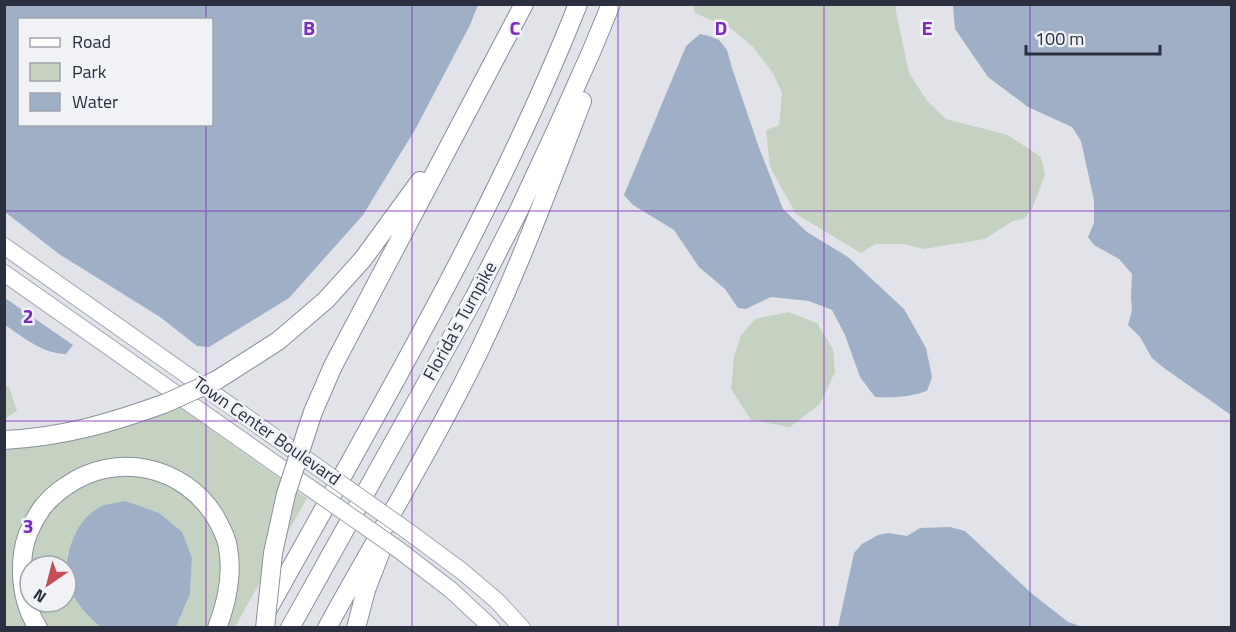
<svg xmlns="http://www.w3.org/2000/svg" width="1236" height="632" font-family="'Titillium Web',sans-serif">
  <rect width="100%" height="100%" fill="#e1e3e8"/>
  <path fill="#c5d2c2" d="M693 5H896V12L909 73 928 102 946 119 1008 135 1041 157 1045 174 1032 209 1024 219 1013 221 985 239 924 249 903 244H875L861 253 796 214 770 167 766 130 779 125 782 93 773 73 753 47 730 28 695 13Z
    M788 312 817 323 833 349 835 372 820 404 790 427 751 420 731 389 734 357 741 335 755 319Z
    M5 385 9 387 17 411 6 418H4Z
    M179 407 307 498 235 627H224L219 508 120 459 27 521 30 627 5 628V447Z
    M113 474 149 475 186 493 217 533 224 565 211 627H176L190 594 192 558 67 552V580L78 604 101 627H46L33 602H66V566H30L29 556 41 521 68 492Z"/>
  <path fill="#9eafc6" fill-rule="evenodd" d="M4 5 5 4 478 5 470 25 416 128 363 215 289 298 209 347 197 346 160 317 59 254 5 212ZM20 20H212V124H20Z
    M953 5H1231V415L1164 368 1152 358 1140 337 1128 325 1132 310 1131 298 1132 274 1119 259 1094 245 1088 237 1094 223V200L1081 141 1072 127 1028 107 988 77 955 29Z
    M700 34 709 36 719 40 727 50 732 68 758 145 783 209 807 232 848 257 904 309 926 348 932 377 927 391C910 397 893 398 875 397L860 377 845 335 832 310 809 301 771 297 746 309 738 308 725 289 699 267 674 230 633 205 624 195 686 46Z
    M5 298 73 345 66 354C43 354 23 337 5 325Z
    M125 501 159 513 182 532 192 558 190 594 176 627H101C70 601 57 575 74 537 80 523 88 513 102 506 109 503 118 503 125 501Z
    M950 527 965 531 1030 592 1068 622 1083 627H838L854 553 862 544 878 535 888 533 907 536 920 528Z"/>
  <g fill="none" stroke-linecap="round" stroke-linejoin="round">
    <defs>
      <path id="major" d="M4 246 320 469
        M4 273 310 488
        M409 532 463 572 497 601 522 628
        M399 550 451 590 492 628"/>
      <path id="highway" d="M217 380 278 341 326 300 363 259 420 181
        M313 412 333 366 524 4
        M4 440C63 437 111 423 166 403
        M267 611C377 412 494 216 578 4
        M38 628C24 606 20 579 23 553 25 537 33 521 42 508 49 499 57 492 66 486 116 451 184 465 216 518 221 527 227 538 228 548 233 575 227 602 217 628
        M290 628 474 298 519 210 558 126 592 50 611 4
        M327 628C370 549 417 473 458 393 507 300 544 200 582 101
        M356 628 366 590 381 551"/>
    </defs>
    <use href="#major" stroke="#a1a7b3" stroke-width="18"/>
    <use href="#highway" stroke="#89909e" stroke-width="20"/>
    <use href="#major" stroke="#fff" stroke-width="16"/>
    <use href="#highway" stroke="#fff" stroke-width="18"/>
    <defs>
      <path id="major-bridge" d="M320 469 409 532
        M310 488 399 550"/>
      <path id="highway-bridge" d="M166 403 217 380
        M265 628 273 553 286 494 313 412"/>
    </defs>
    <use href="#major-bridge" stroke="#a1a7b3" stroke-width="18" stroke-linecap="butt"/>
    <use href="#highway-bridge" stroke="#89909e" stroke-width="20" stroke-linecap="butt"/>
    <use href="#major-bridge" stroke="#fff" stroke-width="16"/>
    <use href="#highway-bridge" stroke="#fff" stroke-width="18"/>
  </g>
  <path fill="none" stroke="#7b2cbf" stroke-width="1.5" stroke-opacity="0.55" d="M206 4V20M412 4V628M618 4V628M824 4V628M1030 4V628M206 124V628M4 211H1232M4 421H1232"/>
  <g text-anchor="middle" stroke-width="5" stroke-linejoin="round" paint-order="stroke">
    <g font-size="18" fill="#2a303f" stroke="#f0f2f6">
      <text transform="translate(460 321) rotate(-61)" y="6">Florida's Turnpike</text>
      <text transform="translate(267 431) rotate(35)" y="6">Town Center Boulevard</text>
    </g>
  </g>
  <g font-size="20" text-anchor="middle" font-weight="bold" fill="#7b2cbf" stroke="#f0f2f6" stroke-width="5" stroke-linejoin="round" paint-order="stroke">
    <text x="309" y="35">B</text>
    <text x="515" y="35">C</text>
    <text x="721" y="35">D</text>
    <text x="927" y="35">E</text>
    <text x="28" y="323">2</text>
    <text x="28" y="533">3</text>
  </g>
  <rect width="1236" height="632" fill="none" stroke="#2a303f" stroke-width="12"/>
  <rect x="18" y="18" width="195" height="108" fill="#f0f2f6" stroke="#a1a4ad" stroke-width="1.5"/>
  <rect x="30" y="38" width="30" height="9" fill="#ffffff" stroke="#a1a4ad" stroke-width="1.5"/>
  <text x="72" y="48" font-size="18" fill="#2a303f">Road</text>
  <rect x="30" y="63" width="30" height="18" fill="#c5d2c2" stroke="#a1a4ad" stroke-width="1.5"/>
  <text x="72" y="78" font-size="18" fill="#2a303f">Park</text>
  <rect x="30" y="93" width="30" height="18" fill="#9eafc6" stroke="#a1a4ad" stroke-width="1.5"/>
  <text x="72" y="108" font-size="18" fill="#2a303f">Water</text>
  <g transform="translate(48 584) rotate(215)"><circle r="28" fill="#f0f2f6" stroke="#a1a4ad" stroke-width="1.5"/>
  <path d="M0-4.5L10 22L0 15L-10 22Z" fill="#c54e57"/>
  <text y="-9" font-size="16" font-weight="bold" text-anchor="middle" fill="#2a303f">N</text>
  </g>
  <path d="M1026 45v9h134v-9" fill="none" stroke="#2a303f" stroke-width="3"/>
  <text x="1035" y="45" font-size="18" fill="#2a303f" stroke="#f0f2f6" stroke-width="4.5" paint-order="stroke">100 m</text>
</svg>
